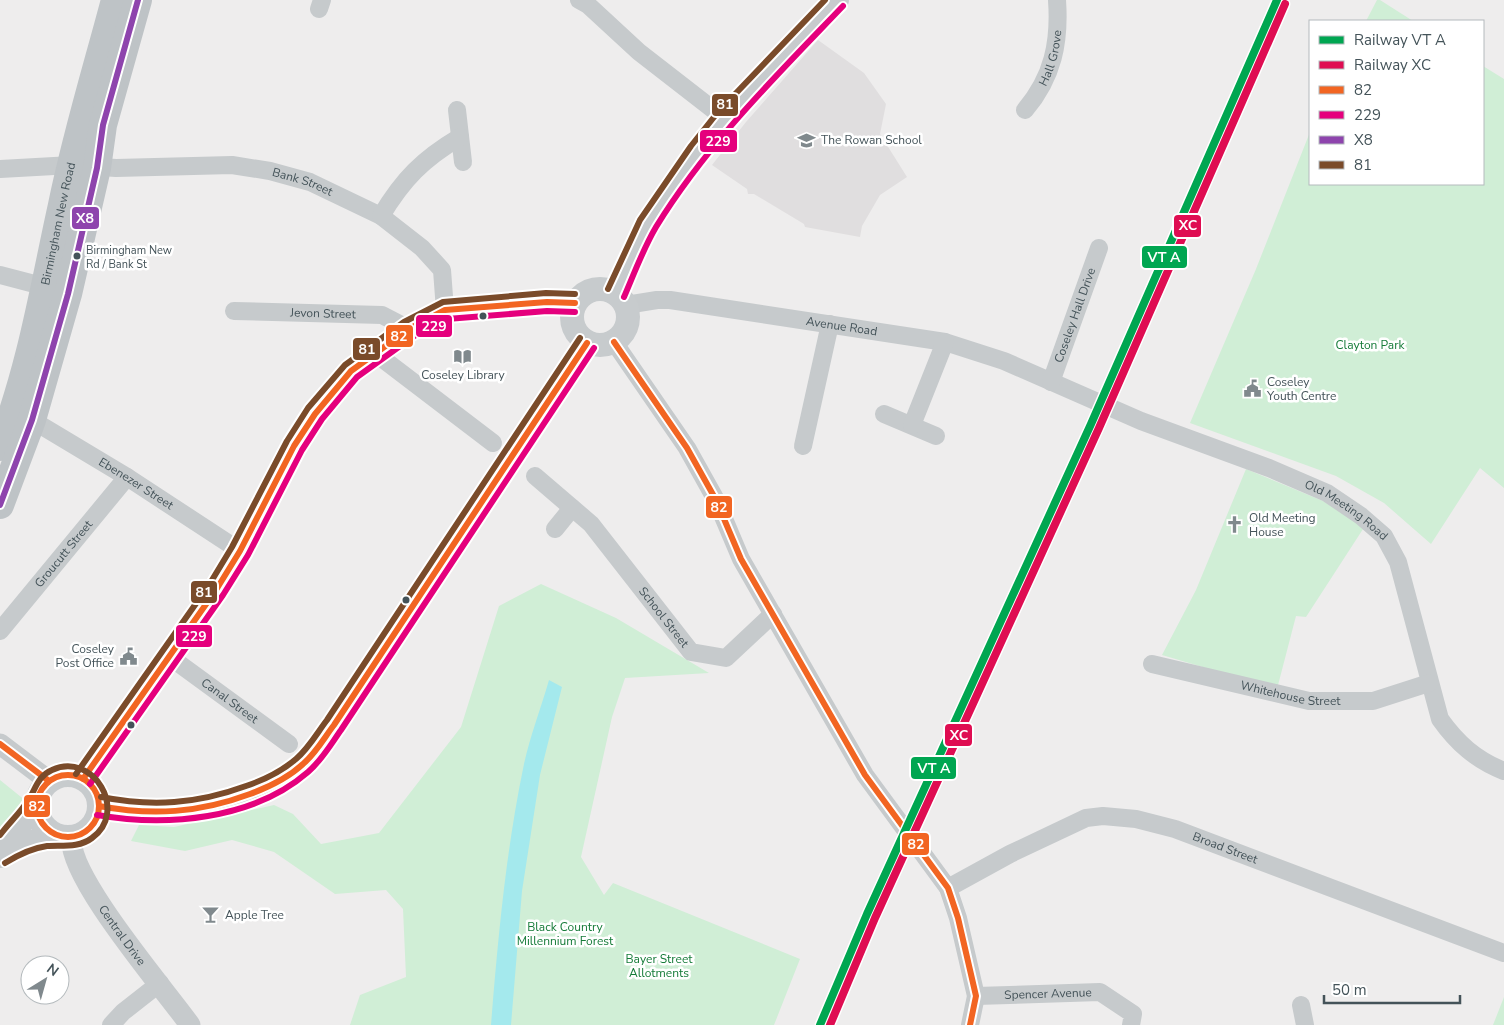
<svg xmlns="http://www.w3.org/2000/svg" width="1504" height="1025" font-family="'Nunito Sans',sans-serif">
  <rect width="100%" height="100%" fill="#eeeded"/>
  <path fill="#e0dedf" d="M818 40 864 73 886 104 880 134 907 177 880 195 862 226 860 237 805 227 804 224 754 194H748L747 189 712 165 746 122Z"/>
  <path fill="#d0eed6" d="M1377 0H1380L1413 21H1366Z
    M1483 66 1504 79V488L1480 468 1431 544 1384 503 1336 476 1190 423 1256 269 1310 132V184H1483Z
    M1246 469 1323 501 1365 526 1306 617 1296 616 1277 689 1162 655 1196 590Z
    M541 584 616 618 709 673 625 678 612 717 581 857 604 895 613 883 800 959 774 1025H350L360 995 406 977 403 909 386 890 335 894 274 852 232 840 185 851 131 841 139 825 174 827 274 805 293 814 321 844 379 833 461 727 499 606Z
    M0 780 26 801 0 835Z
    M1504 997V1025H1493Z"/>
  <path fill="#a4e9ed" d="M549 680 562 687 540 775 522 891 511 1025H491C498 938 506 850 524 764 530 736 541 708 549 680Z"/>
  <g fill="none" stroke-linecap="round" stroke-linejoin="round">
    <g stroke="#c6cacc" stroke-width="18">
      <path d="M579 0 588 5 639 52 724 118"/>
      <path d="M319 9 322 0"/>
      <path d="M457 110 463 162"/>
      <path id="s1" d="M1025 110C1053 77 1060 42 1057 0"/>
      <path id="s2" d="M0 169 72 165 116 168 232 165 270 171 310 182 381 216 422 248 442 270 445 310"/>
      <path d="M381 216C403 179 423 159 460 137"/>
      <path d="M0 275 46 287"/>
      <path id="s3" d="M626 305 657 300H670L945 342 1004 361 1141 421 1269 468 1327 493 1361 516 1384 536 1398 562 1440 719C1457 743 1476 760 1504 771"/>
      <path id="s4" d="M234 311 382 315 409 329"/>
      <path d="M614 342 687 448 716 500 741 559 865 775 948 888 958 918 976 996 970 1025"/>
      <path d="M375 353 493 443"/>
      <path id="s5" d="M1051 382 1099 248"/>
      <path d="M884 414 936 436"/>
      <path id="s6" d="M32 420 127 477 240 551"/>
      <path d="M912 425 945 342"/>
      <path d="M803 446 830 324"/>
      <path id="s7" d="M535 476 591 524 691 652 726 658 773 614"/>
      <path d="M555 529 572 508"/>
      <path id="s8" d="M0 631 127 477"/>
      <path id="s9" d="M170 657 289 744"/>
      <path id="s10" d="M1152 664 1309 701H1373L1429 683"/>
      <path id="s11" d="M948 888 1010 854 1086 818 1103 816 1136 819 1175 829 1504 953"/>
      <path id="s12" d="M976 996 1100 992 1133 1014 1131 1025"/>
      <path d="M1301 1005 1305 1025"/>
      <path d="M111 1025 123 1012 160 983"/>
    </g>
    <g stroke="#c6cacc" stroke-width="21">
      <path d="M0 744 49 781"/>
      <path id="s13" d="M72 837C65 874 166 991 190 1025"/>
    </g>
    <path stroke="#c7cbcd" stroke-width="24" d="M572 317a28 28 0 1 1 56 0a28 28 0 1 1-56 0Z
      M616 293 648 224 698 151 724 118 837 0
      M37 806a31 31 0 1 1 62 0a31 31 0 1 1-62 0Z
      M83 779 216 590 240 551 294 446 315 414 351 371 409 329 445 310 547 302 575 303
      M99 806C157 818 198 815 253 793 273 785 294 775 309 759 318 749 326 736 334 725L587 343
      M0 849 37 803
      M0 856 16 846 56 835"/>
    <g stroke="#bec3c6" stroke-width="28">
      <path id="s14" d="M0 447C31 369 44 286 62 205 76 136 97 68 115 0"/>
      <path d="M0 505 32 420 68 294 97 168 103 125 138 0"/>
    </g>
    <defs>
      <path id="bus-1" d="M614 342 687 448 716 500 741 559 865 775 948 888 958 918 976 996 970 1025
        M0 744 49 781
        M37 806a31 31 0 1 1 62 0a31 31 0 1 1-62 0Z
        M83 779 216 590 240 551 294 446 315 414 351 371 409 329 445 310 547 302 575 303
        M99 806C152 816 199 813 250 794 269 787 288 778 303 764 316 753 324 738 334 725L587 343"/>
      <path id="bus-2" d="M624 297C634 274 643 249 656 227 707 144 776 76 843 6
        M90 784 223 595 248 555 302 450 322 419 357 377 414 336 447 319 547 311 575 312
        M97 815C166 827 253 820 308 772 322 760 331 744 341 730L594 348"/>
      <path id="bus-3" d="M0 505 32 420 68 294 97 168 103 125 138 0"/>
      <path id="bus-4" d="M608 289 640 220 691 146 718 112 825 0
        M76 774 209 585 232 547 287 441 308 408 345 365 404 322 443 302 546 293 575 294
        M101 797C152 807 197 804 246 786 264 780 282 771 296 759 309 748 317 733 327 720L580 338
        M0 835C9 823 21 812 29 799 36 788 38 776 52 770 93 751 129 811 92 838 79 848 62 845 47 846 32 848 18 855 5 863"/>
    </defs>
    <use href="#bus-1" stroke="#fff" stroke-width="10"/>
    <use href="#bus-2" stroke="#fff" stroke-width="10"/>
    <use href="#bus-3" stroke="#fff" stroke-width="10"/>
    <use href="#bus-4" stroke="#fff" stroke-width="10"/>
    <use href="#bus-1" stroke="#f26522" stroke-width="6"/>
    <use href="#bus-2" stroke="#e5007d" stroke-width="6"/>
    <use href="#bus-3" stroke="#8e44ad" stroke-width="6"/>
    <use href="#bus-4" stroke="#7a4b2a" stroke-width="6"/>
    <defs>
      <path id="rail-1" d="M820 1025 867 914 1091 424 1277 0"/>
      <path id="rail-2" d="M830 1025 875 918 1099 428 1285 4"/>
    </defs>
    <use href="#rail-1" stroke="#fff" stroke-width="11"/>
    <use href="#rail-2" stroke="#fff" stroke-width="11"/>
    <use href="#rail-1" stroke="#00a651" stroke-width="8"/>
    <use href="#rail-2" stroke="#df0d52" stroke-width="8"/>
  </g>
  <defs>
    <symbol id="school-bare" viewBox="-9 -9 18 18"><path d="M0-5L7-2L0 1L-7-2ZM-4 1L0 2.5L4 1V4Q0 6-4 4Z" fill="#80898d" stroke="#fff" stroke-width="2.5" paint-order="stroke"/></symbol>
    <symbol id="library-bare" viewBox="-9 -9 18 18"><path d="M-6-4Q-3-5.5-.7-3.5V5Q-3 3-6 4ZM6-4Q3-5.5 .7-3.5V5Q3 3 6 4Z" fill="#80898d" stroke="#fff" stroke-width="2.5" paint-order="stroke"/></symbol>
    <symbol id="civic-bare" viewBox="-9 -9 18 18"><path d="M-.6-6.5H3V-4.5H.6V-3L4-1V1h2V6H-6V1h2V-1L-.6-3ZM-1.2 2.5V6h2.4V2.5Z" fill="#80898d" stroke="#fff" stroke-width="2.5" paint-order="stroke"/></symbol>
    <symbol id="church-bare" viewBox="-9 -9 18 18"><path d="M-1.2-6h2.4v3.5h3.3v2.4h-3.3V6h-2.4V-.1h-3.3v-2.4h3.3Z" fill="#80898d" stroke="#fff" stroke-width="2.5" paint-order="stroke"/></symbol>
    <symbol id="bar-bare" viewBox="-9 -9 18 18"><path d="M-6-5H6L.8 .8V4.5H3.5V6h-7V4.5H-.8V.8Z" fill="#80898d" stroke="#fff" stroke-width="2.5" paint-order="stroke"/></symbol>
  </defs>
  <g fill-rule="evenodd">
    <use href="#school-bare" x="794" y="128" width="25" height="25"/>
    <use href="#library-bare" x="450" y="344" width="25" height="25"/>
    <use href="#civic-bare" x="1240" y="376" width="25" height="25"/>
    <use href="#church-bare" x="1222" y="512" width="25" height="25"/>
    <use href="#civic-bare" x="116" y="644" width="25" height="25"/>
    <use href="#bar-bare" x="198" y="902" width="25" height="25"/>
  </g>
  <g fill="#445359" stroke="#fff" stroke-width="2">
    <circle cx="77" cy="256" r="4.5"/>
    <circle cx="483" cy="316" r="4.5"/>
    <circle cx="406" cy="600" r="4.5"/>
    <circle cx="131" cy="725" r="4.5"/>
  </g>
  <g text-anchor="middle" stroke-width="5" stroke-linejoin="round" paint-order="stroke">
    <g font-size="11" fill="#445359" stroke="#fff" text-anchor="start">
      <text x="86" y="254">Birmingham New<tspan x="86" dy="14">Rd / Bank St</tspan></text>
    </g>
    <g font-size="12" fill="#445359" stroke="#fff">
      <text dy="4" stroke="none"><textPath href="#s1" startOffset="59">Hall Grove</textPath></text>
      <text dy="4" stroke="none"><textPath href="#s2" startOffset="305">Bank Street</textPath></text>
      <text dy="4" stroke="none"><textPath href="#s14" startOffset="231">Birmingham New Road</textPath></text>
      <text dy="4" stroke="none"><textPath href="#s4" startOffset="89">Jevon Street</textPath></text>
      <text dy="4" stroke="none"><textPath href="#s5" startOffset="71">Coseley Hall Drive</textPath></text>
      <text dy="4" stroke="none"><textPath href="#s3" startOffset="218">Avenue Road</textPath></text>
      <text dy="4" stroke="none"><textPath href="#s6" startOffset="122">Ebenezer Street</textPath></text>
      <text dy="4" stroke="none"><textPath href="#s3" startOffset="759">Old Meeting Road</textPath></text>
      <text dy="4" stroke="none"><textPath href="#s8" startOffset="100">Groucutt Street</textPath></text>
      <text dy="4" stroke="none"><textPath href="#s7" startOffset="192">School Street</textPath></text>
      <text dy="4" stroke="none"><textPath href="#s10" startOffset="142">Whitehouse Street</textPath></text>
      <text dy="4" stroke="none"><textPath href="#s9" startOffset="74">Canal Street</textPath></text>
      <text dy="4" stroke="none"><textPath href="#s11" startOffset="299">Broad Street</textPath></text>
      <text dy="4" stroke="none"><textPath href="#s13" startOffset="112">Central Drive</textPath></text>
      <text dy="4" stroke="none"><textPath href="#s12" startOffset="72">Spencer Avenue</textPath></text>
    </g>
    <g font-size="12" fill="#445359" stroke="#fff" text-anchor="start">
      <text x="821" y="144">The Rowan School</text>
      <text x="463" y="379" text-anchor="middle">Coseley Library</text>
      <text x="1267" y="386">Coseley<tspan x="1267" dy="14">Youth Centre</tspan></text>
      <text x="1249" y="522">Old Meeting<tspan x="1249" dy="14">House</tspan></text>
      <text x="114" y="653" text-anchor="end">Coseley<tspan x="114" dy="14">Post Office</tspan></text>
      <text x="225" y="919">Apple Tree</text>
    </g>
    <g font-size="12" fill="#157b38" stroke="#fff">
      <text x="1370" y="349">Clayton Park</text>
      <text x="565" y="931">Black Country<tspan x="565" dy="14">Millennium Forest</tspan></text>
      <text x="659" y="963">Bayer Street<tspan x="659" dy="14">Allotments</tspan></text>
    </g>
  </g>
  <g stroke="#fff" stroke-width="2">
    <rect x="711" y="93" width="28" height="24" rx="5" fill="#7a4b2a"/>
    <rect x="699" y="129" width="39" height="24" rx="5" fill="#e5007d"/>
    <rect x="71" y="206" width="29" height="24" rx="5" fill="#8e44ad"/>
    <rect x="1173" y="214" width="29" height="24" rx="5" fill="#df0d52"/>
    <rect x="1141" y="245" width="47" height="24" rx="5" fill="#00a651"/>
    <rect x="415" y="314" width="38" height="24" rx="5" fill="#e5007d"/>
    <rect x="385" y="324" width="29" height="24" rx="5" fill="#f26522"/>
    <rect x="352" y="337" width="29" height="24" rx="5" fill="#7a4b2a"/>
    <rect x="705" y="495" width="28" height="24" rx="5" fill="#f26522"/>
    <rect x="190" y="580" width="28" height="24" rx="5" fill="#7a4b2a"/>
    <rect x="175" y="624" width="38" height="24" rx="5" fill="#e5007d"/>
    <rect x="944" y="723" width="29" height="24" rx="5" fill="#df0d52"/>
    <rect x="910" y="756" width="47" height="24" rx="5" fill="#00a651"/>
    <rect x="23" y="794" width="28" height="24" rx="5" fill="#f26522"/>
    <rect x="901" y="832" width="29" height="24" rx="5" fill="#f26522"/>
  </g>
  <g font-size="14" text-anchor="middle" font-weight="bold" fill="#fff">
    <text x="725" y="109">81</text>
    <text x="718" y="146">229</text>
    <text x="85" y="223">X8</text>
    <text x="1188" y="230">XC</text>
    <text x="1164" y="262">VT A</text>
    <text x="434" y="331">229</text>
    <text x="399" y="341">82</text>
    <text x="367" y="354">81</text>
    <text x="719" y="512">82</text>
    <text x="204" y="597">81</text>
    <text x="194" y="641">229</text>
    <text x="959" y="740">XC</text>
    <text x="934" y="773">VT A</text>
    <text x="37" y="811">82</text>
    <text x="916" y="849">82</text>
  </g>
  <rect x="1309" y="20" width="175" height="165" fill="#ffffff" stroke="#b4babd"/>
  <rect x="1319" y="36" width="25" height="8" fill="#00a651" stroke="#b4babd"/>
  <text x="1354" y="45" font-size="15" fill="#445359">Railway VT A</text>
  <rect x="1319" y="61" width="25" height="8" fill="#df0d52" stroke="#b4babd"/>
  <text x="1354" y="70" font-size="15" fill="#445359">Railway XC</text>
  <rect x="1319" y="86" width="25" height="8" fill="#f26522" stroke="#b4babd"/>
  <text x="1354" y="95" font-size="15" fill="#445359">82</text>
  <rect x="1319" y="111" width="25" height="8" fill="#e5007d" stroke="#b4babd"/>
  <text x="1354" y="120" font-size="15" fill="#445359">229</text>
  <rect x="1319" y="136" width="25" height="8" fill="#8e44ad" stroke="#b4babd"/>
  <text x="1354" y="145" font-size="15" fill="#445359">X8</text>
  <rect x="1319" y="161" width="25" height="8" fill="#7a4b2a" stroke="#b4babd"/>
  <text x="1354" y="170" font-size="15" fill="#445359">81</text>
  <g transform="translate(45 980) rotate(37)"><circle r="24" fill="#ffffff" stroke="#b4babd"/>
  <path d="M0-4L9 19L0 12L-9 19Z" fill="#80898d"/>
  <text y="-8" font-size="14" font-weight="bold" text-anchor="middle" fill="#445359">N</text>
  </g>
  <path d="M1324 995v8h136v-8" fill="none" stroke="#445359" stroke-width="2.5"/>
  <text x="1332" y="995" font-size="15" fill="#445359" stroke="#ffffff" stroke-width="4" paint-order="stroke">50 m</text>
</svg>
